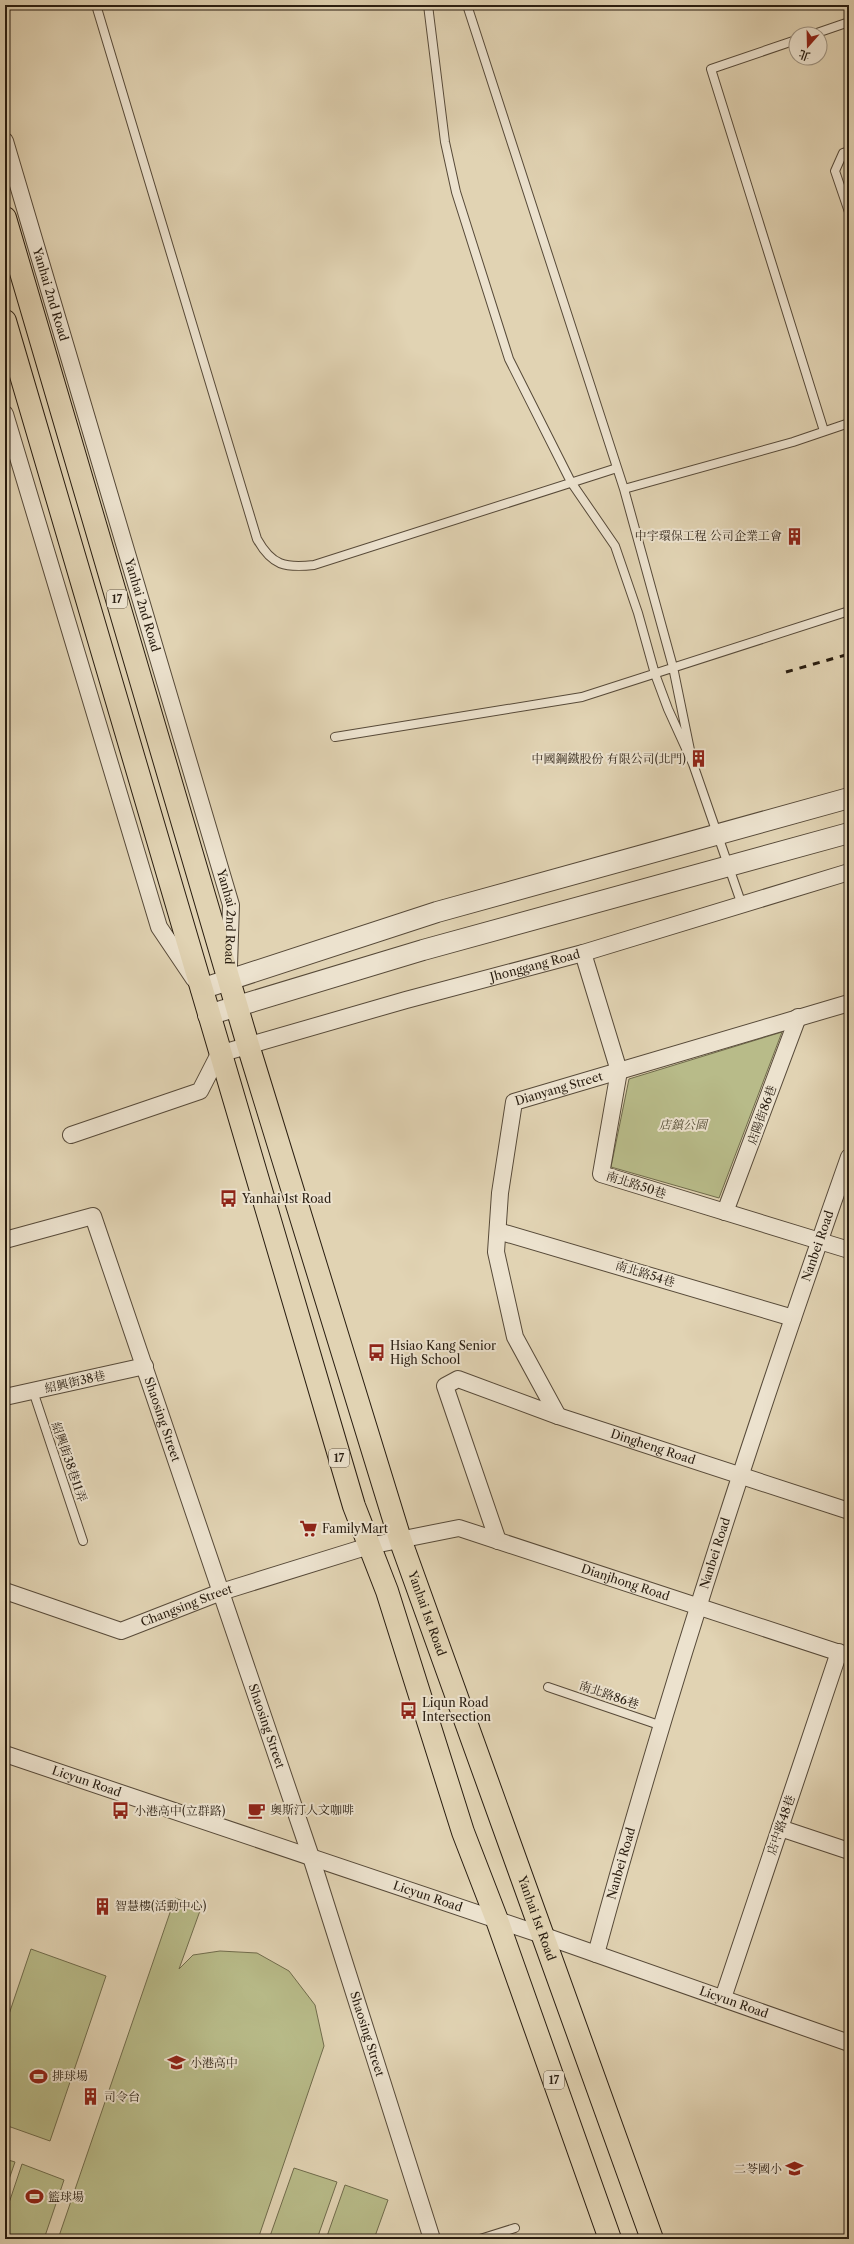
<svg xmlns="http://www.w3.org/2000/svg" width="854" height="2244" font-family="'Libre Caslon Text','Noto Serif TC',serif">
  <rect width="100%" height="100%" fill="#e1d3b3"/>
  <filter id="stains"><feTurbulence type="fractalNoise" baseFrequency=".005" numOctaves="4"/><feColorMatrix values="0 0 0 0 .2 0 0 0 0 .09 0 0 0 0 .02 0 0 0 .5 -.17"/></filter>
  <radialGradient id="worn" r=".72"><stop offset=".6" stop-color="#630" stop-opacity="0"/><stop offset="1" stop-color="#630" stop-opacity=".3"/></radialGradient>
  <path fill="#b8bb89" stroke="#706c4c" d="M782 1032 719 1198 611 1167 629 1079Z
    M175 1898 201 1908 179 1969 193 1955 220 1951 257 1953 289 1971 315 2005 324 2046 258 2239H58Z
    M31 1949 106 1976 50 2141 5 2125V2026Z
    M5 2159 15 2162 5 2191Z
    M22 2164 64 2180 44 2239H5V2215Z
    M294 2168 337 2182 317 2239H269Z
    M345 2185 388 2200 374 2239H326Z"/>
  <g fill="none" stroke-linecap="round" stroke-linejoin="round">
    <defs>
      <path id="service" d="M96 5 257 539C272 566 285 568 314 565L617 468
        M428 5 445 142 456 192 509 359 571 482 615 546 638 613 655 674 668 709 693 764 742 905
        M467 5 624 489 673 667 690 750
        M814 34 849 22
        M796 40 711 69 824 431
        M849 151 843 153 835 171 849 212
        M624 489 793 442 849 423
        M335 737 582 697 849 611
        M33 1391 83 1541
        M548 1687 662 1726
        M480 2239 515 2228"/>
      <g id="minor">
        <path id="s1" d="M5 141 231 905 229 966"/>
        <path d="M5 414 159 927 194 979"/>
        <path d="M583 953 619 1071 601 1174 849 1250"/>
        <path id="s2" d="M71 1135 200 1091 219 1054 406 1000 583 953 849 872"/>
        <path d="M725 1212 798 1017"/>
        <path d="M498 1231 793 1318"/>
        <path id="s3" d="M5 1240 93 1216 311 1857 432 2239"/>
        <path d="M5 1397 145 1366"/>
        <path id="s4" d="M558 1416 515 1337 496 1252 500 1193 514 1102 849 1003"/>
        <path id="s5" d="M498 1541 445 1386 458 1379 558 1416 849 1511"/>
        <path id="s6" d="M5 1591 121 1631 221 1592 369 1546 459 1528 849 1656"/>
        <path id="s7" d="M5 1754 542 1935 849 2043"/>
        <path d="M780 1828 849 1851"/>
        <path id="s8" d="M596 1954C669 1686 756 1420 849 1157"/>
        <path d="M723 1998 839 1652"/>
      </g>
      <path id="tertiary" d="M201 989 437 912 849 798
        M208 1015 423 950 849 833"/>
      <g id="primary">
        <path id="s9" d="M5 218 248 1045 400 1539 652 2239"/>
        <path d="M5 321 354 1506 387 1591 463 1832 497 1920 610 2239"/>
      </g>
    </defs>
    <use href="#service" stroke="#574a39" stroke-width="10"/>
    <use href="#minor" stroke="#574a39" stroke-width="18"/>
    <use href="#tertiary" stroke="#574a39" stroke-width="22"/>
    <use href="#primary" stroke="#291d10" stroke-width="24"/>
    <use href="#service" stroke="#ece2ce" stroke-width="8"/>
    <use href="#minor" stroke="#ece2ce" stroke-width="16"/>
    <use href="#tertiary" stroke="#ece2ce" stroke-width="20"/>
    <use href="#primary" stroke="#e1d3b3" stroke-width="22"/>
    <path stroke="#291d10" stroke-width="3" stroke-dasharray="7 7" stroke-linecap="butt" d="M786 672 849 654"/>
  </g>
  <defs>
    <symbol id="building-bare" viewBox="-9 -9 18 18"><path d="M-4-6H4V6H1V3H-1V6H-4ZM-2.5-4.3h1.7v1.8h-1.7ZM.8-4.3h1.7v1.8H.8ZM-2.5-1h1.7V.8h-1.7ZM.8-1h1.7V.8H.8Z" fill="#8f2418" stroke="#ece2ce" stroke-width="2.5" paint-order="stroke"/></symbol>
    <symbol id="bus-bare" viewBox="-9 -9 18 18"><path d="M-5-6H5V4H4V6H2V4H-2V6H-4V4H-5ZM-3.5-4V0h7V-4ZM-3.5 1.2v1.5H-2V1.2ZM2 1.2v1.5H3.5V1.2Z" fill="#8f2418" stroke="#ece2ce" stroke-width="2.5" paint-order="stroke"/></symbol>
    <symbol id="supermarket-bare" viewBox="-9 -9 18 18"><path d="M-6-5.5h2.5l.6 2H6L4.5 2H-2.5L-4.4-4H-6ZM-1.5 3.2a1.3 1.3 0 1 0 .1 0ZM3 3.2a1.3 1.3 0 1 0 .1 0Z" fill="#8f2418" stroke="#ece2ce" stroke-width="2.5" paint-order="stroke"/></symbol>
    <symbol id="cafe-bare" viewBox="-9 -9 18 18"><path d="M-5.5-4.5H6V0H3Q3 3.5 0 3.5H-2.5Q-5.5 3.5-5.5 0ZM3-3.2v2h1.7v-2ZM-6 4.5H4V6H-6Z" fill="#8f2418" stroke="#ece2ce" stroke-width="2.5" paint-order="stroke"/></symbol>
    <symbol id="school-bare" viewBox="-9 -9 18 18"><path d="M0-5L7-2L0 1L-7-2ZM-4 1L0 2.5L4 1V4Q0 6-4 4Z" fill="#8f2418" stroke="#ece2ce" stroke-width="2.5" paint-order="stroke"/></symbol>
    <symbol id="stadium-bare" viewBox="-9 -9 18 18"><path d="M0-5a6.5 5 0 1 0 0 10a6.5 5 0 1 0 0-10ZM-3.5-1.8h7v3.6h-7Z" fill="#8f2418" stroke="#ece2ce" stroke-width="2.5" paint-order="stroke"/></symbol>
  </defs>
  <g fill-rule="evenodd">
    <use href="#building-bare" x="782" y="524" width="25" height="25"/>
    <use href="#building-bare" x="686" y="746" width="25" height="25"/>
    <use href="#bus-bare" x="216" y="1186" width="25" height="25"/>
    <use href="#bus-bare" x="364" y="1340" width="25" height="25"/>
    <use href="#supermarket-bare" x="296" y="1516" width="25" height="25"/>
    <use href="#bus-bare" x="396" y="1698" width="25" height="25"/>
    <use href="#cafe-bare" x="244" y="1798" width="25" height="25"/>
    <use href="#bus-bare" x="108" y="1798" width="25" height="25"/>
    <use href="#building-bare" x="90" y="1894" width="25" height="25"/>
    <use href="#school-bare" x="164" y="2050" width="25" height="25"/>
    <use href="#stadium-bare" x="26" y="2064" width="25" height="25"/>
    <use href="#building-bare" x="78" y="2084" width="25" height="25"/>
    <use href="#school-bare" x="782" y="2156" width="25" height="25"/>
    <use href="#stadium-bare" x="22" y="2184" width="25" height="25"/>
  </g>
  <g text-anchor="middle" stroke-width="4" stroke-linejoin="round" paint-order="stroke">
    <g fill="#ece2ce" stroke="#645849" stroke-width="1">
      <rect x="107" y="590" width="20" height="18" rx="3"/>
      <rect x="329" y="1449" width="20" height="18" rx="3"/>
      <rect x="544" y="2071" width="20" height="18" rx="3"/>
    </g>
    <g font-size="11" font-weight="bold" fill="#291d10">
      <text x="117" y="603">17</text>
      <text x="339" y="1462">17</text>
      <text x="554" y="2084">17</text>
    </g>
    <g font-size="12" fill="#291d10" stroke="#ece2ce">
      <text dy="4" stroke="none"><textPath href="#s1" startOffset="160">Yanhai 2nd Road</textPath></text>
      <text dy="4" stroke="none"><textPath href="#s1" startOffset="484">Yanhai 2nd Road</textPath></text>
      <text dy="4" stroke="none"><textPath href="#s1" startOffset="808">Yanhai 2nd Road</textPath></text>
      <text dy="4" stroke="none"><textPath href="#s2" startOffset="506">Jhonggang Road</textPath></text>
      <text dy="4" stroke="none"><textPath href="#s4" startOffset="375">Dianyang Street</textPath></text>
      <text transform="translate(762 1115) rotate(-70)" y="4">店陽街86巷</text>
      <text transform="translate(636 1185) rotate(18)" y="4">南北路50巷</text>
      <text dy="4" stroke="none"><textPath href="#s8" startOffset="742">Nanbei Road</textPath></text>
      <text transform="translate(645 1274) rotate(17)" y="4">南北路54巷</text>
      <text transform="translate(75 1382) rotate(-13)" y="4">紹興街38巷</text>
      <text dy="4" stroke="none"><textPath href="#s3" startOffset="306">Shaosing Street</textPath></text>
      <text dy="4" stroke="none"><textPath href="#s5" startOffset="385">Dingheng Road</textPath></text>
      <text transform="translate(69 1462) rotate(71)" y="4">紹興街38巷11弄</text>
      <text dy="4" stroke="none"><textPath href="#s8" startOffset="418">Nanbei Road</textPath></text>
      <text dy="4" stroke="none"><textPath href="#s6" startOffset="652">Dianjhong Road</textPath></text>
      <text dy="4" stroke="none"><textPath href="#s6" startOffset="193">Changsing Street</textPath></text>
      <text dy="4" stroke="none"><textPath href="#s9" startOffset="1458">Yanhai 1st Road</textPath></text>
      <text transform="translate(609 1695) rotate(19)" y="4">南北路86巷</text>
      <text dy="4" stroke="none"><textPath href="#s3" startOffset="630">Shaosing Street</textPath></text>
      <text dy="4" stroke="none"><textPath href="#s7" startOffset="86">Licyun Road</textPath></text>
      <text transform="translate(781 1825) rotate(-71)" y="4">店中路48巷</text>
      <text dy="4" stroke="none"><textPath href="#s8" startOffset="94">Nanbei Road</textPath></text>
      <text dy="4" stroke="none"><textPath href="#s7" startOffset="446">Licyun Road</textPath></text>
      <text dy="4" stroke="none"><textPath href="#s9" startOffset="1782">Yanhai 1st Road</textPath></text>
      <text dy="4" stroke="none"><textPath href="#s7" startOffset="770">Licyun Road</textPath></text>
      <text dy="4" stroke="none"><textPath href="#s3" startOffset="954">Shaosing Street</textPath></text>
    </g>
    <g font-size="12" fill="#291d10" stroke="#ece2ce" text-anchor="start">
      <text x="782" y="540" text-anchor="end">中宇環保工程 公司企業工會</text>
      <text x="686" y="763" text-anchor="end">中國鋼鐵股份 有限公司(北門)</text>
      <text x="242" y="1203">Yanhai 1st Road</text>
      <text x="390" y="1350">Hsiao Kang Senior<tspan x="390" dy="14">High School</tspan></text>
      <text x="322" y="1533">FamilyMart</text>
      <text x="422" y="1707">Liqun Road<tspan x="422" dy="14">Intersection</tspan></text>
      <text x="270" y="1814">奧斯汀人文咖啡</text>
      <text x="134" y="1815">小港高中(立群路)</text>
      <text x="115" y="1910">智慧樓(活動中心)</text>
      <text x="190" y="2067">小港高中</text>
      <text x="52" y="2080">排球場</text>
      <text x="104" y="2101">司令台</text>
      <text x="782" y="2173" text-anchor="end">二苓國小</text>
      <text x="48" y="2201">籃球場</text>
    </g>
    <g font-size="12" font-style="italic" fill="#544c34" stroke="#ece2ce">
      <text x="683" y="1129">店鎮公園</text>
    </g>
  </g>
  <rect width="854" height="2244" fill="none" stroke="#e1d3b3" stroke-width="20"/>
  <rect x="6" y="6" width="842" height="2232" fill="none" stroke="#291d10" stroke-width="2"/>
  <rect x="10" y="10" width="834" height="2224" fill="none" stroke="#291d10"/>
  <g transform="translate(808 46) rotate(200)"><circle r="19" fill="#ece2ce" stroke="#9e9382"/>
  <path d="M0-3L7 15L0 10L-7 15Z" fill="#8f2418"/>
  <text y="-6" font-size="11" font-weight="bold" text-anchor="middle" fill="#291d10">北</text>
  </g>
  <rect width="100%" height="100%" filter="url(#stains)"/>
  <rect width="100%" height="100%" fill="url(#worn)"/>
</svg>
